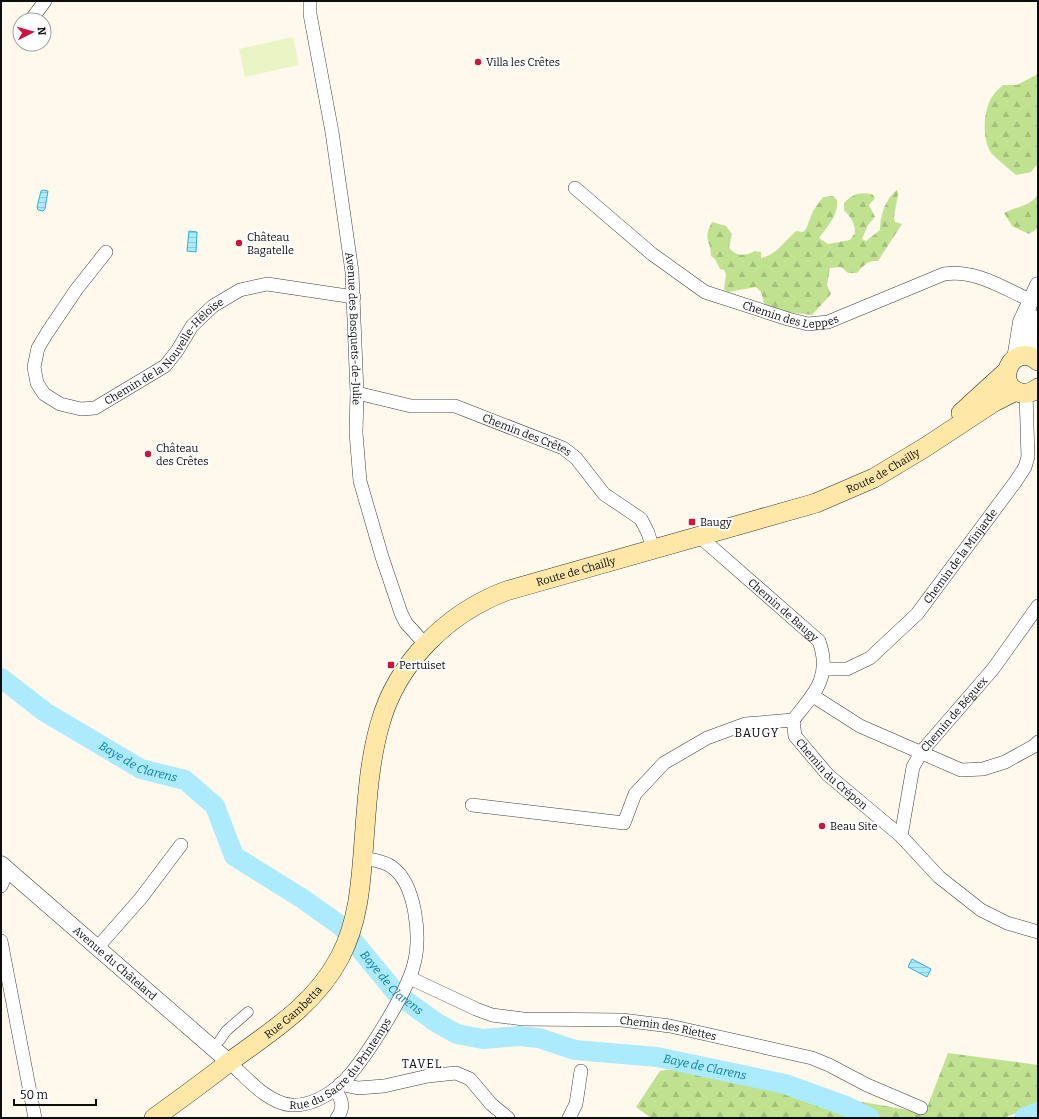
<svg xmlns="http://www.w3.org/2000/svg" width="1039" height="1119" font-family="Bitter,serif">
  <defs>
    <pattern id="forest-firs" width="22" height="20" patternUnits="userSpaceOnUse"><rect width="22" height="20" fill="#c0e18f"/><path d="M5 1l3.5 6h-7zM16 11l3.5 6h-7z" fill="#a4c07a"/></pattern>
    <pattern id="water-rules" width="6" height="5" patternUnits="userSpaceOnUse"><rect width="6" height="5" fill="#abebfd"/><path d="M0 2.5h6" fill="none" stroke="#92c8d8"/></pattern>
  </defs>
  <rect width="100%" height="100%" fill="#fff8ec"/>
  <path fill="url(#forest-firs)" d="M1038 74V163L1031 172 1016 175C1008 168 999 161 992 154 981 140 983 107 994 94 996 91 1000 88 1003 85H1017Z
    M897 190 898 194 894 217 895 222 902 224 878 261C867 260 863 266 857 273H848L841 267 830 268 827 285 831 294 812 315 771 310 765 306 761 292 756 287 728 292 724 290 726 274 724 270 720 269 715 259 711 256C711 239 702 241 712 222L726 226 732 234 729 247C734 256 746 257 754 251L761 252V258C775 256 785 241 796 231L803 232 806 229 813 211 823 197 833 196 837 200C839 214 827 227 819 238L828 244 850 240 855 233C855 223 851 218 844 210V203C853 194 859 192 872 194L875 198 869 205 875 217 868 225 862 239 866 241 880 230C880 216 885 199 897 190Z
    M1038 195V228L1029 234 1012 226 1004 213C1018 206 1028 207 1038 195Z
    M948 1053 1038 1065V1105L1003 1118H651L636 1107 660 1071 705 1064 772 1086 925 1113Z"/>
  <path fill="#ebf4c4" d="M293 37 299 65 245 77 239 49Z"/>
  <path fill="url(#water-rules)" stroke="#29b1dc" d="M43 190 48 191 45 209 43 211 38 210 37 207 41 191Z
    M189 231 197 232 196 252 187 251Z
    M912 959 931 969 927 977 908 967Z"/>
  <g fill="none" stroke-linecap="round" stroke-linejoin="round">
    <g stroke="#abebfd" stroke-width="20">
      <path id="s1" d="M1 678 45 712 141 769 185 780 215 806 234 856 303 899 341 926 397 994 437 1023 457 1034 483 1039 519 1036 539 1038 575 1050 657 1057 785 1084 846 1106 870 1118"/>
      <path d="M1024 1118 1038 1112"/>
    </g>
    <defs>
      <path id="pedestrian" d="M220 1040 226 1031 248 1012"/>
      <g id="minor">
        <path id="s2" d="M310 1V14L332 132 352 272 357 393 356 433 360 481 382 557 401 613 406 623 425 644"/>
        <path d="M31 20 45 1"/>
        <path id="s3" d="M575 188 652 254 705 292 788 319 808 324 828 322 944 274C975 269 1003 288 1030 300"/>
        <path id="s4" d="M106 252 76 290 47 333 38 348 34 367 37 383 44 394 60 404 81 409 95 408 165 366 177 351 192 326 213 306 240 290 267 284 354 297"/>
        <path id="s5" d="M357 393 411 406H455L563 448 576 458 604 494 641 519 648 533 653 549"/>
        <path id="s6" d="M699 536 819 641C832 677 814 694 793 720"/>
        <path id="s7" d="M824 669H847L870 658 917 614 1016 481 1025 467 1028 457 1026 393"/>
        <path d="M813 696 860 726 961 770 983 769 1005 762 1034 746 1038 742"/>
        <path id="s8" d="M472 805 624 823 635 794 664 763 707 738 745 724 793 720 795 736 828 775 901 836 939 877 981 910 1007 923 1038 932"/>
        <path id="s9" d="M901 836 913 767 922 751 993 669 1038 606"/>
        <path d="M1 886 8 870"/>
        <path d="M1 941 35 1118"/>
        <path d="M97 948 141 898 181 845"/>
        <path id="s10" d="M410 978 476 1009 492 1015 523 1019 622 1020 670 1026 812 1058 829 1065 867 1085 921 1108"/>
        <path id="s11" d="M229 1062C246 1077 267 1103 291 1105 309 1106 327 1096 340 1085 362 1065 407 993 414 964 421 937 416 884 392 867 384 861 372 860 363 858"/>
        <path d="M340 1084 358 1088 384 1086 428 1076 456 1073 470 1079 491 1104 508 1118"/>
        <path d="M335 1089C342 1100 345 1107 337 1118"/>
        <path d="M569 1118 576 1104 581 1071"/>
      </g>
      <g id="tertiary">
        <path d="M1030 315 1033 357"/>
        <path d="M1015 359 1021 322 1038 285"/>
        <path id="s12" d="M1 864 229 1062"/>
      </g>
      <g id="secondary">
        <path d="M1038 361C1012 340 992 386 1021 393 1027 394 1033 392 1038 388"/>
        <path d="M961 413 1007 371"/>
        <path id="s13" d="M154 1118C179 1100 204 1082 228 1063 270 1032 315 1005 340 957 359 921 361 881 364 841 367 802 369 762 380 724 397 662 448 613 506 591L816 503 874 478 924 448 994 402 1016 391"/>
      </g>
    </defs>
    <use href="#pedestrian" stroke="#404040" stroke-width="11"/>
    <use href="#minor" stroke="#404040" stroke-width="14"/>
    <use href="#tertiary" stroke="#404040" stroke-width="17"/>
    <use href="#secondary" stroke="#2f2f2f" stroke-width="20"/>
    <use href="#pedestrian" stroke="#fff" stroke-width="10"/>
    <use href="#minor" stroke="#fff" stroke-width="13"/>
    <use href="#tertiary" stroke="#fff" stroke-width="16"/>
    <use href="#secondary" stroke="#ffe8a7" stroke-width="19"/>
  </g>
  <g fill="#cc163b" stroke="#fff" stroke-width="1.5">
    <circle cx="478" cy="62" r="4"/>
    <circle cx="239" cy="243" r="4"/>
    <circle cx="148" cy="454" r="4"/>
    <rect x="688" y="518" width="8" height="8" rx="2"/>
    <rect x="387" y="661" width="8" height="8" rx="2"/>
    <circle cx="822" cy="826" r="4"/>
  </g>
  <g text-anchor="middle" stroke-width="4" stroke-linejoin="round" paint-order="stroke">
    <g font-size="11" fill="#0d0d0d" stroke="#fff" text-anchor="start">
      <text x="486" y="66">Villa les Crêtes</text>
      <text x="247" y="241">Château<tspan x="247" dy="13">Bagatelle</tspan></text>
      <text x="156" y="452">Château<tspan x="156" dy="13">des Crêtes</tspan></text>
      <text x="700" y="526">Baugy</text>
      <text x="399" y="669">Pertuiset</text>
      <text x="830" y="830">Beau Site</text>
    </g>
    <g font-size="11" fill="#0d0d0d" stroke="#fff">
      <text dy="4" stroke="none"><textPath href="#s3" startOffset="256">Chemin des Leppes</textPath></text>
      <text dy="4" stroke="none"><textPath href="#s2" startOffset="331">Avenue des Bosquets-de-Julie</textPath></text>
      <text dy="4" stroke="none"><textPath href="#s4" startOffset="312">Chemin de la Nouvelle-Héloïse</textPath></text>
      <text dy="4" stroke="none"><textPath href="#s5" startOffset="177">Chemin des Crêtes</textPath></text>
      <text dy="4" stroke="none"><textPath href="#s13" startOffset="1072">Route de Chailly</textPath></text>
      <text dy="4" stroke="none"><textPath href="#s7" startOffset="185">Chemin de la Minjarde</textPath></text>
      <text dy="4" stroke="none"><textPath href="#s13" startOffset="748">Route de Chailly</textPath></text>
      <text dy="4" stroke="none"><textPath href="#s6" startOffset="112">Chemin de Baugy</textPath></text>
      <text dy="4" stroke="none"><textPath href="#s9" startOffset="137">Chemin de Béguex</textPath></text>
      <text dy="4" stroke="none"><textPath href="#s8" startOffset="434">Chemin du Crépon</textPath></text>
      <text dy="4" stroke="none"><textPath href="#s12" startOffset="151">Avenue du Châtelard</textPath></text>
      <text dy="4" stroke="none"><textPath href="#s13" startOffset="175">Rue Gambetta</textPath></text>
      <text dy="4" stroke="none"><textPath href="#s10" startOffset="267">Chemin des Riettes</textPath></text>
      <text dy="4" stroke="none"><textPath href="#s11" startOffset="144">Rue du Sacre du Printemps</textPath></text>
    </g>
    <g font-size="12" letter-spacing="1" fill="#0d0d0d" stroke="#fff">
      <text x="757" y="737">BAUGY</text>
      <text x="422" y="1068">TAVEL</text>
    </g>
    <g font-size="12" font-style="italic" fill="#087eac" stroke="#fff">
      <text dy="4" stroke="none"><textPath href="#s1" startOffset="162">Baye de Clarens</textPath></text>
      <text dy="4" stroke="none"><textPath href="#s1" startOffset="510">Baye de Clarens</textPath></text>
      <text dy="4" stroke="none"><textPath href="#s1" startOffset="846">Baye de Clarens</textPath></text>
    </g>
  </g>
  <rect width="1039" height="1119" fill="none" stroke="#0d0d0d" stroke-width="4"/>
  <g transform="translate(32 32) rotate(84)"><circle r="19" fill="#ffffff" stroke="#9e9e9e"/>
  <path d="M0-3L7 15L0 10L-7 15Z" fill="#cc163b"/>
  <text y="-6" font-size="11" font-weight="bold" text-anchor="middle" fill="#0d0d0d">N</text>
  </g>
  <path d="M14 1099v6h82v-6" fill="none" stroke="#0d0d0d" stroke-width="2"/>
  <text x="20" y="1099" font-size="12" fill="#0d0d0d" stroke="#ffffff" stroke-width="3" paint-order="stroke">50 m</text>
</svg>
